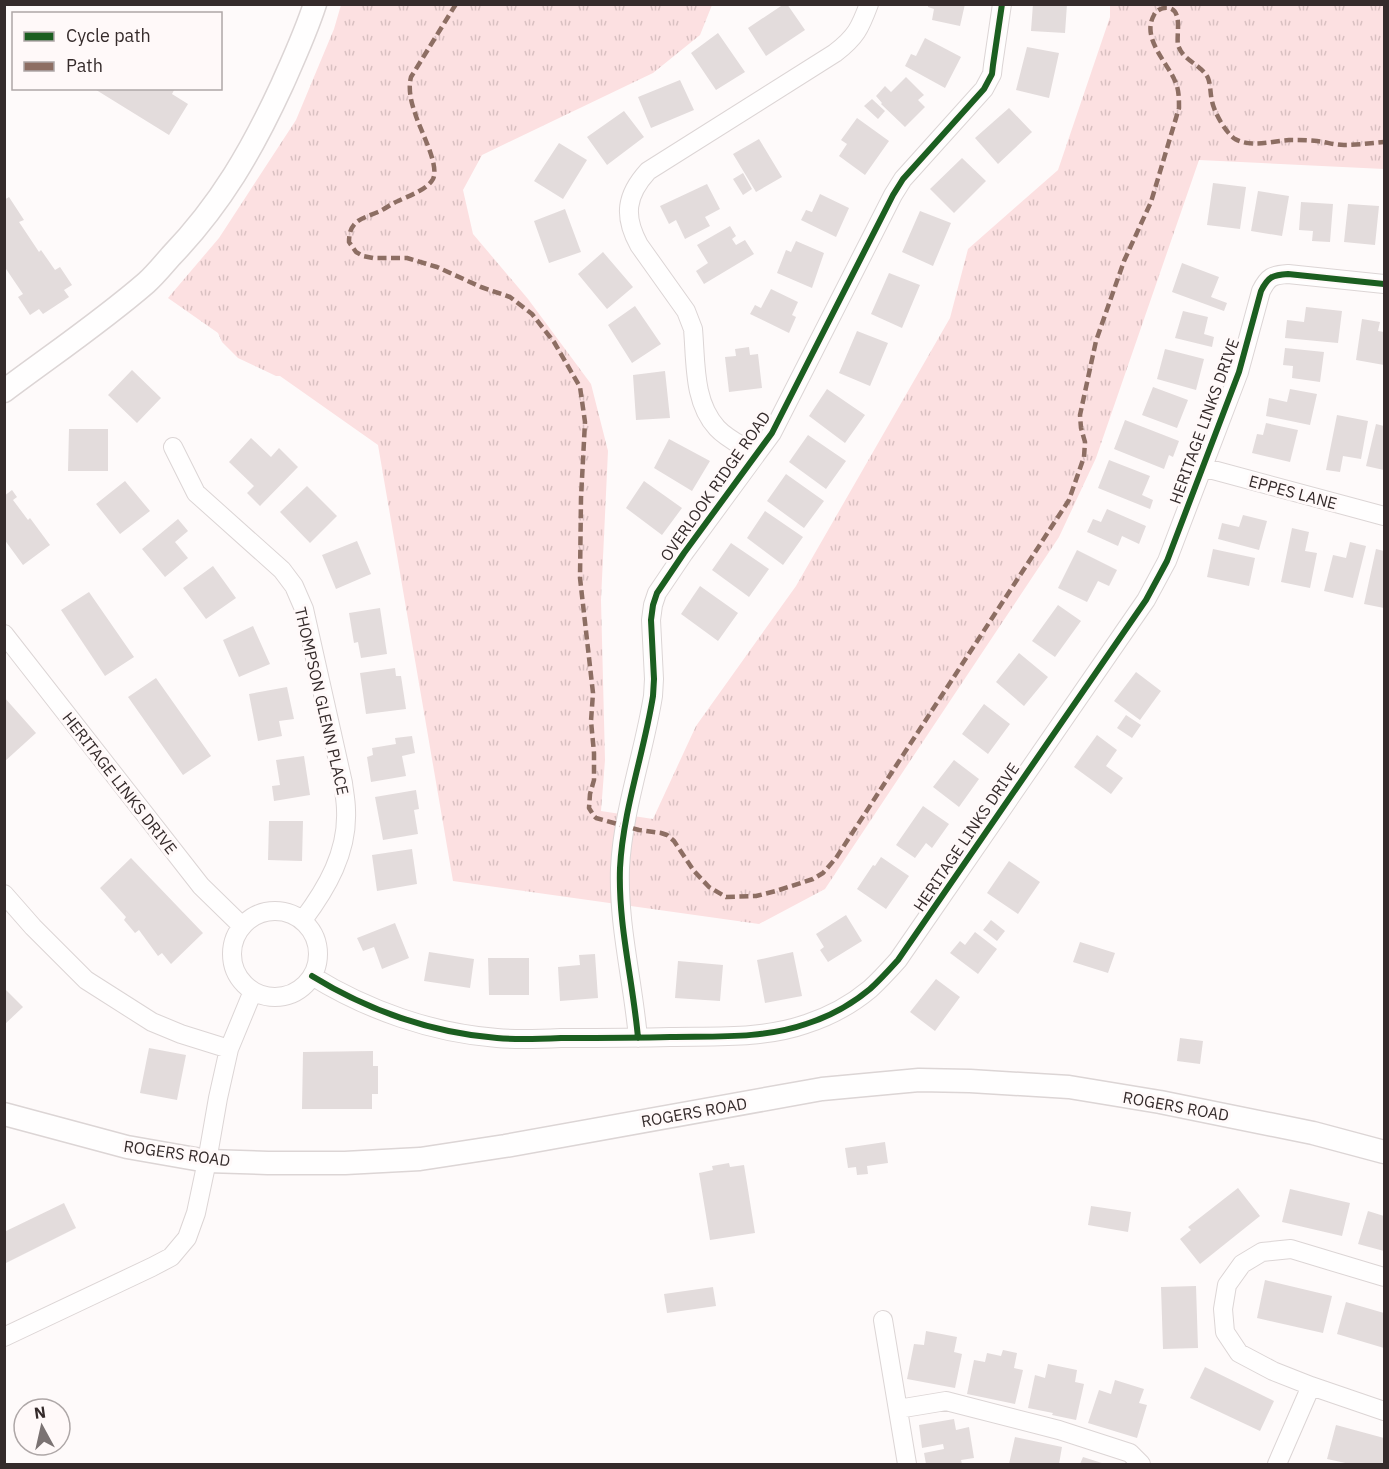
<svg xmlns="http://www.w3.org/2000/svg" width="1389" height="1469" font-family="'IBM Plex Sans',sans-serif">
  <defs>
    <pattern id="grass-tufts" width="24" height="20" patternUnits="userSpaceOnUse" patternTransform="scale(1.5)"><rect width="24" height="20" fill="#fce0e1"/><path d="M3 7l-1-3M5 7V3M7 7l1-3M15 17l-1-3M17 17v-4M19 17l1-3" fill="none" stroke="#d9c0c1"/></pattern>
  </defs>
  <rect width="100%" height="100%" fill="#fefafa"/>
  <path fill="url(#grass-tufts)" d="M341 5H712L700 35 653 73 482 155 463 190 473 234 528 299 591 384 608 451 601 600 605 760 601 811 653 819 696 726 796 586 950 318 968 249 1058 170 1110 17V5H1384V169L1199 160 1096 458 1059 537 825 889 759 924 453 881 378 445 280 376H276L238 358 222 342 218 333 168 298 219 238 296 120 334 29Z"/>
  <path fill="#e3dcdc" d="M784 4H787L805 30 766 56 748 28Z
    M928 4H965L960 26 932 20 934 9 928 7Z
    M1033 4H1067L1065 33 1031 31Z
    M718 33 745 72 716 90 691 53Z
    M925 38 961 57 945 88 905 66 911 54 916 56Z
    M1027 47 1059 53 1049 98 1016 90Z
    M906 77 924 95 918 100 925 107 905 127 881 104 882 103 876 96 885 86 891 92Z
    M680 80 694 110 651 128 638 97Z
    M93 88H175L172 94 188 104 169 135Z
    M872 99 885 111 878 119 864 106Z
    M1009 108 1032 132 998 164 975 138Z
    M624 111 644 137 607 165 587 137Z
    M857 118 889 141 865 175 839 156 847 144 841 140Z
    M759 139 782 177 756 192 733 154Z
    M559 143 587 160 563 199 534 181Z
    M962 158 986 181 954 213 930 189Z
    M743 173 752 189 743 195 733 179Z
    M1213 183 1246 187 1240 229 1207 225Z
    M707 184 720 209 705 217 710 226 685 239 676 220 669 224 660 206Z
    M1258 191 1289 196 1282 236 1251 231Z
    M820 194 849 208 836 237 801 220 806 210 812 212Z
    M9 197 24 220 19 222 39 252 41 250 55 270 60 267 72 285 64 290 69 297 43 314 39 309 30 315 18 297 23 294 4 266V200Z
    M1301 202 1333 204 1330 242 1312 241 1313 231 1299 230Z
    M1348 204 1379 206 1375 245 1344 242Z
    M565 209 581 252 549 263 534 221Z
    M920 211 951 223 933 266 902 252Z
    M730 226 736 236 732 239 736 245 745 240 754 254 704 284 696 271 708 263 697 245Z
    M796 241 824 253 812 288 777 273 786 250 791 252Z
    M603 252 633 287 607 309 578 274Z
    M1182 263 1219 277 1211 297 1227 303 1224 311 1172 292Z
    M889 273 920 285 902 328 871 314Z
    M771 289 798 302 792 315 796 317 789 333 750 314 755 305 761 308Z
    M635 306 661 344 632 363 608 325Z
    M1306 307 1342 311 1338 343 1285 338 1287 320 1304 322Z
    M1183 311 1208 317 1204 334 1214 337 1212 347 1175 338Z
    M1362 319 1380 322 1378 331 1384 332V365L1356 360Z
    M857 331 888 343 870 386 839 373Z
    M749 347 750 355 758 354 762 388 729 392 725 357 736 356 735 349Z
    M1285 348 1324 352 1320 382 1292 378 1293 366 1283 365Z
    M1165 349 1204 359 1196 390 1157 379Z
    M132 370 161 398 137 423 108 395Z
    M665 371 670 418 636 420 633 375Z
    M1153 387 1188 400 1177 428 1142 415Z
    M827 389 865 415 845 443 809 416Z
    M1290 389 1317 394 1310 425 1266 416 1269 398 1287 402Z
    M1337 415 1368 421 1361 459 1343 456 1340 472 1326 470Z
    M1125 420 1179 441 1173 457 1169 455 1164 469 1114 449Z
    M1266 423 1298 430 1290 462 1252 453 1257 434 1263 435Z
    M1376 424 1384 426V470L1366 466Z
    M69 429H108V471H68Z
    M808 435 846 461 826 489 789 462Z
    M251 438 271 457 279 448 298 467 260 506 247 493 254 486 229 462Z
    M669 439 710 461 692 491 654 468Z
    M1109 460 1150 476 1142 495 1153 500 1150 509 1098 488Z
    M786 474 824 501 804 528 767 501Z
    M125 481 150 511 120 534 96 504Z
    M644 481 682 508 662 535 626 508Z
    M307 486 337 516 310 543 280 512Z
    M12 490 17 497 13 500 28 520 30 518 50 545 23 565 4 539V496Z
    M1107 509 1146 526 1139 544 1122 536 1118 546 1087 532 1093 519 1101 522Z
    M765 511 803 537 783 565 747 538Z
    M1243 515 1267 521 1259 550 1218 539 1222 523 1239 527Z
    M178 519 188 531 175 542 188 558 165 577 142 549Z
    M1292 528 1309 532 1305 551 1317 553 1310 588 1281 582Z
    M357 541 371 574 336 589 322 555Z
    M1350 542 1366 546 1353 598 1324 591 1333 555 1346 558Z
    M731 543 769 569 749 597 712 570Z
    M1213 549 1255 558 1249 586 1207 577Z
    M1376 549 1384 551V608L1364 604Z
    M1077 550 1117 570 1109 586 1098 581 1087 602 1058 588Z
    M213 566 236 598 206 619 183 588Z
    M700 586 738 613 718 641 681 614Z
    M89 592 134 657 105 676 61 610Z
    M1058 605 1081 621 1055 657 1032 641Z
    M380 608 387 654 361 658 358 642 354 643 349 613Z
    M253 626 270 664 239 677 223 640Z
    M1019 653 1048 677 1024 706 996 682Z
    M395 668 396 676H401L406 709 366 714 360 673Z
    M1136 672 1161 691 1140 720 1114 701Z
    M156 678 211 756 183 775 128 697Z
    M287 687 294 719 279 721 282 736 258 741 249 694Z
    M4 697 36 733 4 762Z
    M984 704 1010 724 988 754 962 734Z
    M1126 715 1141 725 1132 738 1117 728Z
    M1097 735 1117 750 1106 766 1123 778 1111 794 1074 767Z
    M412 736 415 753 402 756 406 776 371 782 367 757 373 755 372 748 396 744 395 738Z
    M304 756 310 795 274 801 272 786 280 785 276 760Z
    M954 760 979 779 959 807 933 787Z
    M416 790 419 809 414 810 418 834 383 840 375 797Z
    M923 806 949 824 932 848 926 843 915 858 896 845Z
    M269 821H303L302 861 268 860Z
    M412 849 417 884 377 891 372 855Z
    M881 857 909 876 886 909 857 889 873 865 875 866Z
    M131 858 203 933 171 964 162 953 158 956 139 930 135 933 124 920 126 917 100 888Z
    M1009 861 1040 882 1018 914 987 893Z
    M846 915 862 941 828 962 820 950 824 947 816 934Z
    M991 920 1005 931 997 941 983 930Z
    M395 923 409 958 382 969 374 947 363 951 357 938Z
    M975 932 997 949 978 974 950 953 960 941 965 945Z
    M1080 942 1115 953 1108 973 1073 962Z
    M429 952 474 959 470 988 424 981Z
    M793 952 802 996 765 1003 757 960Z
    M595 954 598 998 560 1001 558 967 580 965 579 955Z
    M488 958H529V995H489Z
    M678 961 723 965 720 1001 675 998Z
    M936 979 960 997 935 1031 910 1012Z
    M4 988 23 1007 4 1025Z
    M1180 1038 1203 1041 1200 1064 1177 1061Z
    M149 1048 186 1055 177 1100 140 1093Z
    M373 1051V1066H378V1094H372V1109H302L303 1052Z
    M885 1142 888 1163 867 1166 868 1174 857 1175 856 1167 848 1168 845 1148Z
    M729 1163 730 1167 744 1165 755 1233 710 1240 699 1173 713 1170 712 1166Z
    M1238 1188 1260 1216 1200 1264 1180 1239 1191 1230 1188 1227Z
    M1290 1189 1350 1203 1342 1236 1282 1222Z
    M64 1203 76 1228 4 1264V1232Z
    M1091 1206 1131 1212 1128 1232 1088 1225Z
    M1368 1211 1384 1216V1251L1358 1244Z
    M1265 1280 1332 1296 1323 1333 1257 1318Z
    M1196 1286 1198 1348 1163 1349 1161 1287Z
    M713 1287 716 1306 667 1313 664 1294Z
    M1346 1302 1384 1313V1348L1337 1334Z
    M926 1331 957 1337 954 1352 962 1354 955 1388 907 1379 914 1344 924 1345Z
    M1003 1350 1017 1353 1014 1368 1023 1370 1015 1404 967 1394 974 1360 985 1362 987 1353 1001 1356Z
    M1048 1364 1077 1370 1075 1382 1084 1384 1076 1420 1052 1415 1053 1413 1028 1408 1035 1375 1045 1378Z
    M1205 1367 1274 1401 1260 1431 1190 1398Z
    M1115 1380 1144 1389 1139 1403 1147 1405 1137 1438 1088 1423 1099 1390 1111 1394Z
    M954 1419 956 1430 969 1427 974 1458 961 1460 962 1464H926L924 1453 944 1449 943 1444 922 1448 919 1425Z
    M1336 1425 1384 1438V1464H1350L1327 1459Z
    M1015 1437 1062 1447 1059 1464H1009Z
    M1083 1457 1105 1464H1080Z"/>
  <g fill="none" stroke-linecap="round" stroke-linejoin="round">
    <defs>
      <path id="minor" d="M173 447 196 493 282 570 294 586 304 609 343 783C344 792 346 801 346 810 348 852 327 888 303 920
        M755 454C743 446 727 439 717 428 693 402 696 362 693 329L686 311 639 245C623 216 626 195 648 171L835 53C856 37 860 28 869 4
        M1202 467 1384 516
        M4 634 201 886 242 926
        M4 894 33 927 86 980 152 1022 181 1034 229 1049
        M232 954a43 43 0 1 1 86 0a43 43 0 1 1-86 0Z
        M312 976C367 1010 432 1033 497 1038 518 1040 540 1039 561 1038 597 1038 634 1038 670 1037 715 1036 763 1039 806 1024 828 1017 852 1004 870 989 880 980 889 970 898 960L1146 600 1167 561 1239 372 1261 291C1268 277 1272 275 1288 274L1384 284
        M638 1038C633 981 618 925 620 868 623 810 644 753 653 696L654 679 651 620 653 605 657 593 684 553 772 433 893 195 903 179 984 89 992 74 993 65 1002 4
        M883 1320 907 1464
        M4 1337 152 1267 171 1257 187 1238 196 1213 207 1161 218 1098 229 1049 253 991
        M1311 1386 1273 1371 1239 1353 1225 1332 1223 1309 1227 1285 1242 1264 1262 1252 1291 1249 1384 1277
        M898 1409 946 1401 1059 1430 1130 1453 1141 1464
        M1277 1464 1311 1386 1384 1411"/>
      <path id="major" d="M4 391C52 355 101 322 146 283 155 275 163 265 171 256 221 204 252 150 282 85 294 58 306 32 315 4
        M4 1114 127 1147 207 1161 268 1163H345L420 1159 505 1146 822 1089 919 1080 970 1081 1069 1087 1160 1102 1313 1133 1384 1152"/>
    </defs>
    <use href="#minor" stroke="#dcd5d5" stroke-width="20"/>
    <use href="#major" stroke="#dcd5d5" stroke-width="25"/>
    <use href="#minor" stroke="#fffefe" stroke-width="18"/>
    <use href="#major" stroke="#fffefe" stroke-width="22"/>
    <path stroke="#8d6e63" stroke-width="4.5" stroke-dasharray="9 4.5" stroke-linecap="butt" d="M456 4 411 77C408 89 411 102 415 113 419 128 440 165 433 179 427 190 408 196 398 201 391 204 385 209 378 212 362 219 349 220 349 242L356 252 363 256 373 258H407L437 267 481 287 510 297 532 314 554 342 580 387 585 422 581 498 580 578 593 693 591 721 594 753V780L590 794 589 808 594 816 596 818 639 830 661 833 667 835 674 841 694 871 709 887 726 897 756 896 776 891 813 879 823 873 836 858 1069 500 1084 457 1085 442 1081 428 1080 415 1096 341 1124 261 1151 202 1179 108C1179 99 1179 89 1175 81 1167 62 1141 38 1154 15 1156 10 1163 7 1169 8 1183 11 1176 35 1178 45 1183 61 1201 64 1208 78 1211 86 1210 93 1212 101 1214 112 1225 132 1235 139 1251 148 1272 141 1289 140 1298 140 1308 140 1317 141 1326 142 1335 145 1344 145 1357 145 1371 143 1384 142"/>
    <defs>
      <path id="cycleway" d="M312 976C367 1010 432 1033 497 1038 518 1040 540 1039 561 1038 597 1038 634 1038 670 1037 715 1036 763 1039 806 1024 828 1017 852 1004 870 989 880 980 889 970 898 960L1146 600 1167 561 1239 372 1261 291C1268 277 1272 275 1288 274L1384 284
        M638 1038C633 981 618 925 620 868 623 810 644 753 653 696L654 679 651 620 653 605 657 593 684 553 772 433 893 195 903 179 984 89 992 74 993 65 1002 4"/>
    </defs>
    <use href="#cycleway" stroke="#fff9f9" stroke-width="10"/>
    <use href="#cycleway" stroke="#1b5e20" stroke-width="6"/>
  </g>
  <g text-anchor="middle" stroke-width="6" stroke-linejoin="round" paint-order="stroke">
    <g font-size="16" fill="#352b2b" stroke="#fff9f9">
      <text transform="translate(1204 421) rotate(-70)" y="6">HERITAGE LINKS DRIVE</text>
      <text transform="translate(715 486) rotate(-55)" y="6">OVERLOOK RIDGE ROAD</text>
      <text transform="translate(1293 492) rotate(15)" y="6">EPPES LANE</text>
      <text transform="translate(322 701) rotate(77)" y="6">THOMPSON GLENN PLACE</text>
      <text transform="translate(120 783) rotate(52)" y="6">HERITAGE LINKS DRIVE</text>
      <text transform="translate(966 837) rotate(-56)" y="6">HERITAGE LINKS DRIVE</text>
      <text transform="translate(1176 1106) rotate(10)" y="6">ROGERS ROAD</text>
      <text transform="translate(694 1112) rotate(-10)" y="6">ROGERS ROAD</text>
      <text transform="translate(177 1153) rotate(8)" y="6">ROGERS ROAD</text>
    </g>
  </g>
  <rect width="1389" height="1469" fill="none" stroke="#352b2b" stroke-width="12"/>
  <rect x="12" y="12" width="210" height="78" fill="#fff9f9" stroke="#aea7a7" stroke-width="1.5"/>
  <rect x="24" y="32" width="30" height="9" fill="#1b5e20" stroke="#aea7a7" stroke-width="1.5"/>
  <text x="66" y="42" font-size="18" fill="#352b2b">Cycle path</text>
  <rect x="24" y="62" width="30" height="9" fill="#8d6e63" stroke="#aea7a7" stroke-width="1.5"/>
  <text x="66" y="72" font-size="18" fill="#352b2b">Path</text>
  <g transform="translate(42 1427) rotate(352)"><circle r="28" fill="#fff9f9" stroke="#aea7a7" stroke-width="1.5"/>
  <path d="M0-4.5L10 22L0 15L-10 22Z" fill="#7b7373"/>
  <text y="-9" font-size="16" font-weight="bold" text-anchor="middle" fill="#352b2b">N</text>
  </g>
</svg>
